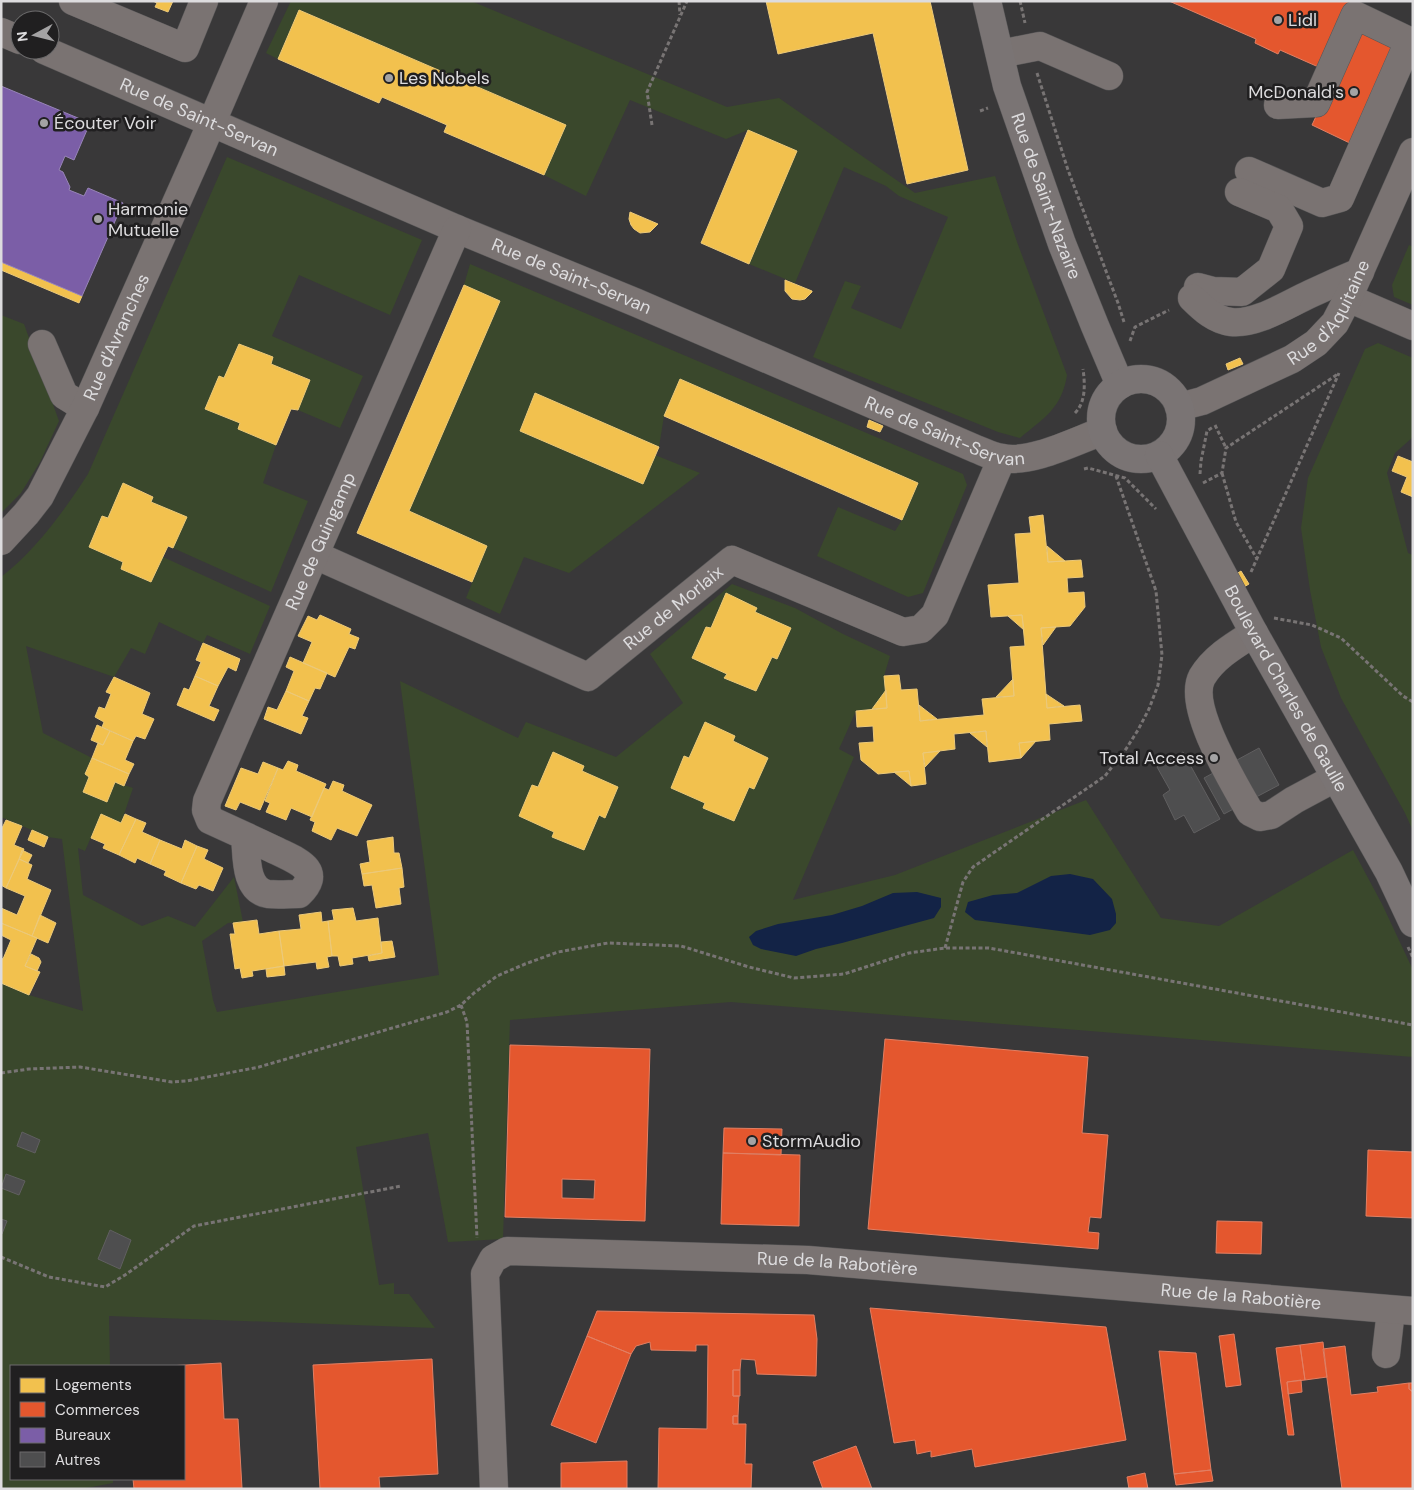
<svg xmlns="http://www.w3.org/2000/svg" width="1414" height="1490" font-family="'DM Sans',sans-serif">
  <rect width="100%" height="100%" fill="#393839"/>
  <path fill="#3a482c" d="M291 1H471L727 107 779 98 915 193 995 176 1017 242 1067 375C1062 408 1044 418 1020 438L998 432 813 357 845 281 861 286 851 308 901 329 948 217 899 196 886 186 844 167 795 283 749 264 797 151 748 130 726 139 630 100 586 196 544 175 565 125 299 10 278 59 266 53Z
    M227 157 422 240 390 315 299 275 272 336 363 376 340 428 298 410 310 379 271 364 273 357 239 344 224 378 219 377 205 408 240 423 239 429 276 445 263 483 308 501 271 592 173 548 186 517 151 502 153 496 124 483 108 518 102 516 89 547 123 562 121 569 151 582 163 557 270 606 250 654 207 635 203 643 159 622 145 654 131 648 114 677 26 646 43 733 92 758 85 774 89 777 83 792 107 802 115 782 133 788 121 823 101 814 85 851 78 848 83 895 142 926 168 916 195 927 234 877 243 922 228 923 202 941 213 1000 217 1012 439 975 400 681 518 738 526 722 616 757 683 703 650 654 732 584 795 608 843 634 890 656 884 676 886 690 872 709 856 711 839 749 854 757 793 900 895 875 1086 800 1161 918 1219 926 1353 850 1382 904 1413 970V1057L731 1002 510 1020 503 1239 448 1242 428 1133 356 1147 379 1285 394 1283V1294H409L435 1328 109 1316 110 1366H11V1479H113V1483L81 1489H1V1031L3 1030 1 1029V983L29 995 83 1011 62 839 48 837 1 817V577C36 550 64 511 88 474Z
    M1409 245 1413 247V305L1394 297 1392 285Z
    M470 264 963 474 967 485 923 593 908 597 817 556 838 507 895 531 902 520 918 483 680 379 664 416 659 447 535 393 520 431 643 484 655 455 700 473 569 573 524 557 500 614 466 598 487 546 409 511 500 301 464 285Z
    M1 315 24 324 59 421 40 462 21 493 1 513Z
    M1378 343 1413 358V437L1395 453 1387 473 1408 553 1413 555V831L1405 813 1341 698 1321 647 1310 590 1301 528 1308 478 1365 349Z"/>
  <path fill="#132346" d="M1070 874 1093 879 1112 899 1116 914V923L1110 930 1090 935 975 920 965 912 968 902 993 895 1017 893 1051 876Z
    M917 892 941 898V907L934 918 842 943 816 949 796 956 761 949 753 945 749 937 756 931 778 924 832 915 862 906 893 893Z"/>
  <path fill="#f2c14e" stroke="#ecc979" d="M153 1H173L168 12 155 7 157 3Z
    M766 1H930L968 170 907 184 873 33 778 54Z
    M299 10 566 125 544 175 444 132 447 125 382 97 379 103 278 59Z
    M748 130 797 151 749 264 701 243Z
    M630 212 658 224 650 232 640 233 634 229 631 225 629 219Z
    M1 262 82 296 79 303 1 270Z
    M785 280 812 291V292L805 299 800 300 792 299 785 291Z
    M464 285 500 301 409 511 487 546 472 582 357 533Z
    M239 344 273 357 271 364 310 380 298 410 291 409 276 445 238 429 240 423 205 409 219 376 224 378Z
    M1240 358 1243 364 1228 370 1226 364Z
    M680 379 918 483 902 520 664 416Z
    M535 393 659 447 643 484 520 431Z
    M869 420 883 426 880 432 867 427Z
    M1398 456 1413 462V497L1401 492 1407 477 1392 471Z
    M123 483 153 497 151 502 187 517 173 548 168 546 151 582 121 569 123 562 89 547 102 516 108 518Z
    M1043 515 1048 562 1081 560 1083 577 1067 578 1068 593 1084 592 1085 607 1070 626 1041 628 1047 708 1080 705 1082 721 1049 724 1050 740 1019 743 1021 758 989 762 986 731 954 734 955 749 923 753 926 784 911 786 909 771 878 774 861 760 859 743 874 742 873 726 857 727 856 711 887 708 884 676 899 675 901 690 917 689 920 721 984 715 982 699 1014 696 1010 647 1025 646 1022 615 991 617 988 585 1019 583 1015 534 1031 533 1029 517Z
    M1047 546 1065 561 1048 562Z
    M1241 571 1249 584 1244 587 1236 574Z
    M726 593 757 608 755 612 791 628 777 659 772 657 756 691 724 678 727 674 692 658 706 627 711 628Z
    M320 615 351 629 349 634 359 638 355 649 349 647 335 677 303 663 312 642 298 636 308 616 317 620Z
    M1022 615 1024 630 1008 616Z
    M1056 627 1043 645 1041 628Z
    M203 643 240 659 236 671 228 667 218 686 195 676 201 662 196 660Z
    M290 657 327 673 320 689 315 688 309 701 286 691 294 671 286 667Z
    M195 676 218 686 209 706 219 710 214 721 177 705 184 688 189 690Z
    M114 677 150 693 142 714 154 719 145 739 136 736 133 741 102 727 104 722 95 717 99 707 105 709 111 694 106 692Z
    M1013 679 1014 696 996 697Z
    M886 690 887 708 872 709Z
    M286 691 309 701 302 716 308 718 301 734 264 719 268 707 277 710Z
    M1046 694 1064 706 1047 708Z
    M919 705 937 719 920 721Z
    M705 722 735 736 733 741 768 758 754 789 749 787 734 821 703 808 705 803 671 788 684 756 689 758Z
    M97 725 110 731 103 745 91 740Z
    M110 731 133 741 125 760 134 764 129 774 92 758 98 743 103 745Z
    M986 731 987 747 970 733Z
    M1036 741 1021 758 1019 743Z
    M940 751 925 767 923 753Z
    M553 752 584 766 582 771 618 787 605 818 599 815 584 850 552 837 554 832 519 816 532 785 538 787Z
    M92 758 129 774 124 786 115 782 107 802 83 792 89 777 85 774Z
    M288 761 298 765 296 771 326 784 312 817 291 808 286 820 266 812 270 803 265 801 278 768 283 770Z
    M263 762 278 768 260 810 240 802 236 810 225 806 241 768 258 774Z
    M909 771 911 786 894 772Z
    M333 781 344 785 342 791 372 805 357 836 337 828 331 840 312 831 315 822 310 820 324 788 329 790Z
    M101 814 121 823 125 814 136 819 119 855 103 848 105 844 91 838Z
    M136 819 146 823 142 832 160 840 150 864 137 858 135 863 119 855Z
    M6 820 22 826 14 845 24 849 6 888 1 885V830Z
    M32 830 48 837 44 847 28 840Z
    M393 837 394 853H399L402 868 362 874 360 864 370 862 367 841Z
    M160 840 182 849 185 840 197 846 181 883 164 875 166 871 150 864Z
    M197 846 208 850 204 859 223 868 213 891 199 885 196 889 181 883Z
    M22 850 32 855 28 863 19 859Z
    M19 859 32 865 27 879 51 890 32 936 1 923V908L17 915 25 896 6 888Z
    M402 868 404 887 399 888 401 904 376 908 372 885 364 886 362 874Z
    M353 908 356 921 378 918 382 953 352 958 353 964 340 966 338 956H332L328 921 334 920 332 910Z
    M321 912 322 922 328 921 332 956 327 957 329 967 317 969 316 962 284 966 279 931 301 929 299 915Z
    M40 915 56 923 48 943 32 936Z
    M257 920 259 934 279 931 284 966 252 971 253 976 242 978 240 968 235 969 230 934H235L233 923Z
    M1 923 37 938 25 966 40 972 29 995 1 983V958L3 959 11 940 1 935Z
    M392 941 395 957 369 961 368 956 382 953 381 942Z
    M31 954 39 958 41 962 37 971 25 966Z
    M284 966 285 975 267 977 266 969Z"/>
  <path fill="#e4572e" stroke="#e27f63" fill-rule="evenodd" d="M1169 1H1352L1323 69 1280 50 1278 54 1255 43 1256 39Z
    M1360 26 1400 45 1356 146 1312 125 1352 39Z
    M885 1039 1088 1057 1082 1133 1108 1135 1101 1218 1090 1217 1088 1232 1099 1233 1098 1249 868 1229Z
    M510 1045 650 1049 645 1221 505 1217ZM562 1179 595 1180 594 1199 562 1198Z
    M724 1128 782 1129 781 1155 723 1153Z
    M1368 1150 1413 1152V1218L1366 1216Z
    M723 1153 800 1155 799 1226 721 1224Z
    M1217 1221 1262 1222 1261 1254 1216 1253Z
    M870 1308 1106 1327 1126 1440 975 1467 972 1449 931 1457V1451L917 1454 915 1440 894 1443Z
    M597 1311 814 1315 817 1339 816 1376 757 1374 755 1360 741 1359 740 1370H733V1396H739L738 1416H733V1424H746L745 1464H752L751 1489H658L659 1428 707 1429 708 1345H696V1351L651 1350 650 1342 636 1346 631 1354 587 1336Z
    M1234 1334 1241 1385 1226 1387 1219 1336Z
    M587 1336 631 1354 596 1443 551 1425Z
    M1323 1342 1327 1377 1305 1380 1300 1345Z
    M1300 1345 1305 1380 1287 1382 1294 1435H1288L1276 1348Z
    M1345 1346 1351 1395 1378 1392 1377 1387 1409 1383V1389L1413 1392V1489H1342L1323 1349Z
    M1159 1351 1196 1353 1211 1470 1174 1474Z
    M432 1359 438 1474 379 1477 380 1489H320L313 1365Z
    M221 1363 224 1419H238L242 1488 134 1489 133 1479H184V1366H168Z
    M733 1370H740V1396H733Z
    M1301 1380 1302 1392 1288 1394 1287 1382Z
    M1409 1383H1413V1392L1409 1389Z
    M733 1416H738V1424H733Z
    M856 1446 872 1489H823L813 1462Z
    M627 1461V1489H561V1463Z
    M1211 1470 1213 1481 1176 1485 1174 1474Z
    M1145 1473 1148 1489H1129L1127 1477Z"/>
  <path fill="#7b5ea7" stroke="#9884b8" d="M1 86 90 123 74 160 65 156 59 170 63 172 70 187 69 190 84 196 88 188 123 203 82 296 1 262Z"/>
  <path fill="#4e4e4f" stroke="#605f60" d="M1259 748 1279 785 1224 814 1204 778Z
    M1183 752 1220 819 1194 833 1184 815 1175 820 1163 795 1170 790 1157 767Z
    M22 1132 40 1140 35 1153 17 1146Z
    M6 1174 25 1181 19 1195 1 1188Z
    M1 1219 7 1221 2 1234H1Z
    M110 1230 131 1240 120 1269 98 1259Z"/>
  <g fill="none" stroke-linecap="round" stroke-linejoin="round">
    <defs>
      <g id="minor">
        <path d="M73 1 185 48 204 1"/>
        <path d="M1 32 20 40"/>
        <path id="s1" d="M44 50 457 229 637 303 976 449C984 452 993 457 1002 458 1031 464 1075 441 1103 431"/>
        <path d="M1000 54 1040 46 1109 76"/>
        <path d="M1249 171 1322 203 1340 198 1409 41 1355 15 1316 103 1278 105"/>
        <path d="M1198 287 1213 291 1242 292 1271 269 1289 226 1279 209 1239 192"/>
        <path d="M1192 298C1203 309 1215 320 1231 322 1256 325 1288 304 1310 294 1327 286 1343 279 1360 272"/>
        <path d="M1348 298 1413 326"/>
        <path d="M42 344 64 395 85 408"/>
        <path id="s2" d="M1179 407 1202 401 1292 359 1316 343 1335 323 1348 298 1413 152"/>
        <path id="s3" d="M1 541 26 514 40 496 85 408 202 145 264 1"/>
        <path id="s4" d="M315 555 588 677 732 560 903 632 921 629 935 615 1002 458"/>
        <path d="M1254 633C1235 645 1214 657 1202 677 1186 707 1235 785 1250 812L1260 817 1271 815 1294 800 1335 778"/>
        <path id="s5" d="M245 836C256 841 266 846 277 851 297 861 324 870 299 894 289 894 278 895 268 894 244 890 247 854 245 836L210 820 206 810 207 801 457 229"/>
        <path d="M1386 1354 1391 1310"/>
        <path id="s6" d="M494 1489 485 1274 493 1259 507 1251 808 1260 1413 1311"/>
      </g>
      <g id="major">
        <path id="s7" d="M987 1 1007 86 1062 244 1095 326 1120 385"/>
        <circle cx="1141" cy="419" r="40"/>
        <path id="s8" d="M1159 455 1254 633 1389 872 1413 923"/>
      </g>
    </defs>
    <use href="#minor" stroke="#575657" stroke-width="29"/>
    <use href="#major" stroke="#575657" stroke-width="29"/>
    <path stroke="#787474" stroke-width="3" stroke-dasharray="4 2.5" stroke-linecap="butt" d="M679 1 680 15
      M1020 1 1025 23
      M1037 73 1068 170 1118 303 1124 322
      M980 111 988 108
      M652 125 647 92 687 1
      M1130 341 1135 327 1169 310
      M1075 413C1086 402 1085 384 1083 369
      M1215 425 1226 448
      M1084 469 1088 468 1125 478 1156 509
      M1222 473 1236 522 1257 559
      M1200 474 1201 461 1207 431 1213 427
      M1203 483 1222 473 1226 448 1338 374
      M1251 572 1339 373
      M1274 618 1312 625 1341 638 1403 696 1413 702
      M1408 947 1413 958
      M945 948 963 882 973 867 1105 776 1126 749 1138 730 1149 709 1158 685 1162 655 1156 591 1116 476
      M461 1005 467 1022 477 1238
      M1 1073 29 1069 80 1067 172 1082 187 1081 259 1067 447 1012 461 1005 474 993 497 976 525 964 558 952 608 943 681 946 749 967 794 978 844 974 909 953 945 948H989L1413 1025
      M1 1257 49 1277 105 1287 125 1275 194 1226 401 1186"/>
    <use href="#minor" stroke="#7a7372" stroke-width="28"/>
    <use href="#major" stroke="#7a7474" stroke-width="28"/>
  </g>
  <g fill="#a4a3a4" stroke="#201f20" stroke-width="2">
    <circle cx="1278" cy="20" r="5"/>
    <circle cx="389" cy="78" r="5"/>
    <circle cx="1354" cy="92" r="5"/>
    <circle cx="44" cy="123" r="5"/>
    <circle cx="98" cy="219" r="5"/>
    <circle cx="1214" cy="758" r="5"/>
    <circle cx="752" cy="1141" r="5"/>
  </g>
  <g text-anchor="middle" stroke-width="5" stroke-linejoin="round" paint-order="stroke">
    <g font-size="18" fill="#dddcde" stroke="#201f20" text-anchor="start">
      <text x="1288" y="26">Lidl</text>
      <text x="399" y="84">Les Nobels</text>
      <text x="1344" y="98" text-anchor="end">McDonald's</text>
      <text x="54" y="129">Écouter Voir</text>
      <text x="108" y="215">Harmonie<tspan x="108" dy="21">Mutuelle</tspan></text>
      <text x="1204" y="764" text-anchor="end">Total Access</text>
      <text x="762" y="1147">StormAudio</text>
    </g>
    <g font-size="18" fill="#dddcde" stroke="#201f20">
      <text dy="6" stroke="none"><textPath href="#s1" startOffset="169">Rue de Saint-Servan</textPath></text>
      <text dy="6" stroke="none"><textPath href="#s7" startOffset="204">Rue de Saint-Nazaire</textPath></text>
      <text dy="6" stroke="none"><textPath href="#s1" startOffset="574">Rue de Saint-Servan</textPath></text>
      <text dy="6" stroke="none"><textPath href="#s2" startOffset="184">Rue d'Aquitaine</textPath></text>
      <text dy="6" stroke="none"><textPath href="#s3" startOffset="236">Rue d'Avranches</textPath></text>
      <text dy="6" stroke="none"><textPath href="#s1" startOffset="979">Rue de Saint-Servan</textPath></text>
      <text dy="6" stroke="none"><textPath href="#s5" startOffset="539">Rue de Guingamp</textPath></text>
      <text dy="6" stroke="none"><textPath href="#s4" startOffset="409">Rue de Morlaix</textPath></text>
      <text dy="6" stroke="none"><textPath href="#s8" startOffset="266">Boulevard Charles de Gaulle</textPath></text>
      <text dy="6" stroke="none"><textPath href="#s6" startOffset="579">Rue de la Rabotière</textPath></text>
      <text dy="6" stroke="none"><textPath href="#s6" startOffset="984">Rue de la Rabotière</textPath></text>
    </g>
  </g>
  <rect width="1414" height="1490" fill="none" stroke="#dddcde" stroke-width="5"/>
  <rect x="10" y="1365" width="175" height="115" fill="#201f20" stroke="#6c6b6c"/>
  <rect x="20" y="1378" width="25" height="15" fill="#f2c14e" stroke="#6c6b6c"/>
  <text x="55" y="1390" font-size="15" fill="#dddcde">Logements</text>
  <rect x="20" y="1402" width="25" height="15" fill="#e4572e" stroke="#6c6b6c"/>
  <text x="55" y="1415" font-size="15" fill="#dddcde">Commerces</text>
  <rect x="20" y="1428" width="25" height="15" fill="#7b5ea7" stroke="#6c6b6c"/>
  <text x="55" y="1440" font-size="15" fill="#dddcde">Bureaux</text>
  <rect x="20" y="1452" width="25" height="15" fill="#4e4e4f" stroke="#6c6b6c"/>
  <text x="55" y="1465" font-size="15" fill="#dddcde">Autres</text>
  <g transform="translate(35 35) rotate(263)"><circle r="24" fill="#201f20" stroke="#6c6b6c"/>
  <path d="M0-4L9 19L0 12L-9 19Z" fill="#a4a3a4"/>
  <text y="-8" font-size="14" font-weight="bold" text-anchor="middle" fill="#dddcde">N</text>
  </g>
</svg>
